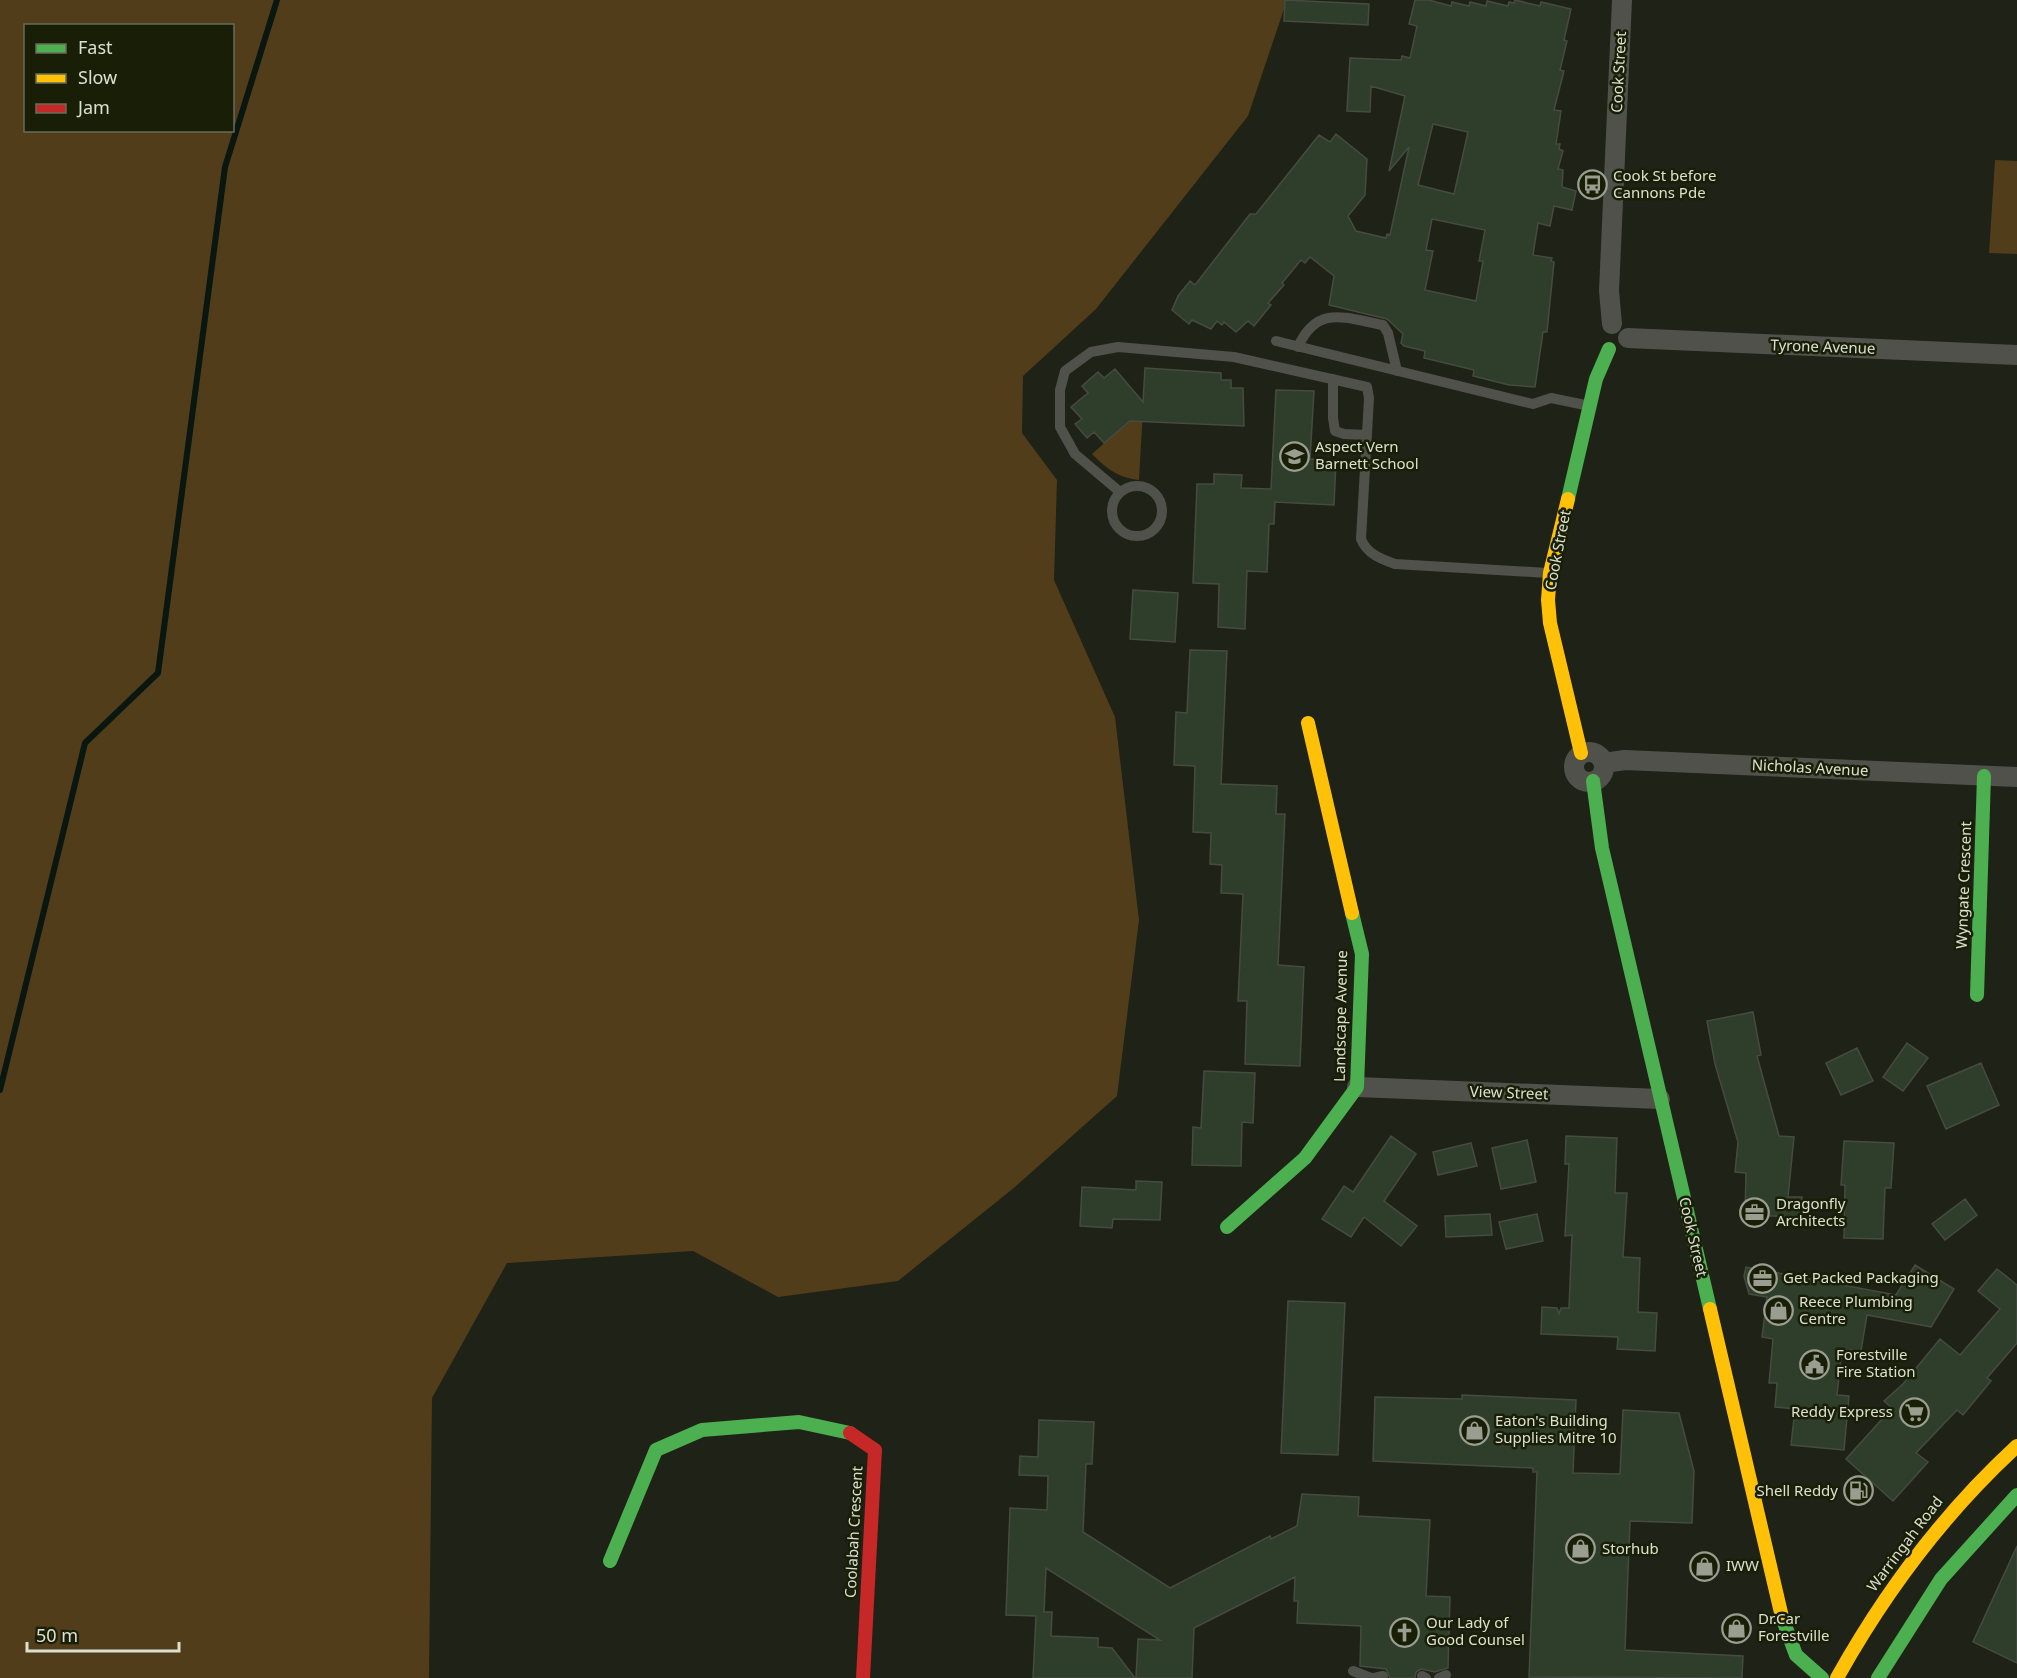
<svg xmlns="http://www.w3.org/2000/svg" width="2017" height="1678" font-family="'Noto Sans',sans-serif">
  <rect width="100%" height="100%" fill="#1f2216"/>
  <path fill="#513d19" fill-rule="evenodd" d="M0 0H1287L1248 116 1096 309 1023 376 1022 433 1057 480 1054 580 1115 717 1139 920 1117 1096 1015 1187 898 1281 778 1297 693 1251 507 1263 432 1398 429 1678H0ZM26 26H232V130H26Z
    M1995 160 2017 161V254L1989 253Z
    M1143 409 1139 480C1117 477 1107 469 1092 454Z"/>
  <g fill="none" stroke-linecap="round" stroke-linejoin="round">
    <path stroke="#0a1711" stroke-width="6" d="M0 1090 85 743 158 673 225 167 277 0"/>
  </g>
  <path fill="#2f3e2b" stroke="#464b41" stroke-width="1.5" fill-rule="evenodd" d="M1285 0 1369 4 1368 25 1284 21Z
    M1415 0H1429L1451 6 1452 2 1469 6 1470 2 1486 6 1487 1 1508 6 1509 2 1514 3 1515 0 1540 6 1541 2 1571 9 1564 40 1567 41 1560 70 1564 71 1554 110 1561 111 1556 144H1560L1559 149 1563 151 1558 169 1563 170 1562 187 1576 191 1572 210 1554 206 1550 226 1538 223 1533 255 1552 258 1551 261 1554 262 1547 332H1543L1535 387 1509 385 1473 376 1474 370 1424 358 1425 351 1404 346 1401 343 1403 334 1387 319 1329 305 1334 276 1310 257 1305 263 1301 260 1282 283 1284 285 1268 303 1271 305 1254 326 1248 321 1236 332 1224 322 1222 325 1217 321 1211 329 1192 320 1189 324 1172 310 1178 296 1190 281 1195 285 1250 214H1256L1319 135 1330 142 1336 134 1367 159 1365 195 1348 216 1356 231 1386 238 1387 234 1390 235 1409 147 1389 171 1405 96 1371 86 1370 112 1347 111 1350 58 1401 60 1402 56 1410 58 1417 26 1409 24ZM1433 124 1468 132 1454 194 1418 185ZM1432 219 1485 230 1479 261H1483L1476 301 1425 290 1433 251 1426 250Z
    M1145 368 1221 373V380H1231V388H1243L1244 426 1130 421 1104 443 1094 432 1087 438 1075 424 1082 419 1071 407 1088 393 1082 386 1098 372 1104 378 1115 369 1143 402Z
    M1276 390 1314 391 1310 459 1336 461 1334 505 1275 502 1274 524H1269L1267 572 1247 571 1245 629 1218 627 1219 584 1193 583 1197 484H1214V474L1242 475 1241 488 1271 489Z
    M1133 590 1178 593 1175 642 1130 639Z
    M1190 650 1227 651 1221 784 1277 786 1276 814H1285L1278 965 1304 967 1300 1066 1245 1064 1247 1001H1238L1243 894 1221 893 1222 865 1210 864 1211 833 1193 832 1195 766 1174 765 1176 712 1187 713Z
    M1753 1012 1761 1055 1757 1056 1779 1136 1794 1137 1788 1197H1802V1217L1745 1215 1746 1173 1735 1172 1738 1142 1715 1064 1707 1021Z
    M1907 1043 1928 1058 1903 1091 1883 1077Z
    M1857 1048 1873 1081 1841 1095 1826 1063Z
    M1981 1063 1999 1105 1946 1129 1927 1086Z
    M1204 1071 1255 1073 1253 1123 1242 1122 1241 1166 1192 1165 1193 1127 1201 1128Z
    M1391 1136 1416 1154 1384 1201 1417 1226 1401 1246 1364 1217 1351 1237 1322 1219 1344 1186 1353 1192Z
    M1566 1136 1617 1138 1615 1193H1627L1623 1257 1640 1258 1638 1312 1657 1313 1655 1351 1617 1349 1618 1337 1541 1334 1542 1307 1557 1308 1559 1314 1561 1308H1569L1572 1235 1565 1236 1569 1164H1565Z
    M1527 1140 1536 1182 1501 1189 1492 1148Z
    M1844 1141 1894 1143 1891 1188H1885L1883 1239 1844 1238 1845 1185H1841Z
    M1471 1143 1477 1166 1438 1175 1433 1152Z
    M1136 1181 1162 1182 1160 1220 1113 1219 1112 1228 1080 1226 1082 1187 1136 1190Z
    M1965 1199 1977 1215 1945 1240 1932 1224Z
    M1490 1214 1492 1235 1446 1237 1445 1216Z
    M1537 1214 1543 1241 1506 1249 1499 1222Z
    M1915 1265 1954 1289 1931 1327 1867 1315 1861 1351 1842 1349 1837 1395 1849 1396 1844 1450 1791 1445 1795 1409 1775 1407 1777 1383H1769L1773 1339 1762 1337 1767 1297 1749 1294 1744 1276 1746 1267 1896 1295Z
    M1997 1269 2017 1285V1343L1987 1378 1991 1381 1963 1415 1957 1410 1916 1453 1928 1462 1893 1501 1846 1459 1892 1408 1884 1401 1903 1384 1940 1339 1960 1355 2000 1309 1978 1291Z
    M1288 1301 1345 1303 1338 1455 1281 1453Z
    M1462 1395 1576 1400 1573 1473 1620 1474 1623 1410 1679 1413 1694 1471 1692 1523 1630 1521 1625 1650 1743 1656 1742 1678 1529 1677 1537 1472H1533V1468L1373 1461 1375 1397 1462 1399Z
    M1039 1420 1094 1422 1092 1464H1086L1083 1532 1170 1588 1270 1536 1271 1539 1297 1526 1302 1494 1359 1497 1358 1516 1430 1520 1426 1596 1450 1597 1448 1668 1435 1672 1421 1669 1416 1672 1415 1678H1390L1386 1669 1360 1666 1361 1626 1297 1623 1298 1601H1294L1295 1577 1194 1628 1192 1678H1136L1138 1639 1160 1640 1046 1568 1044 1612H1052L1051 1636 1098 1638V1647L1112 1648 1135 1678H1033L1036 1616 1006 1615 1010 1508 1047 1510 1048 1476 1019 1475 1020 1456 1038 1457Z
    M2017 1546V1663L1973 1642Z"/>
  <g fill="none" stroke-linecap="round" stroke-linejoin="round">
    <path stroke="#51514c" stroke-width="10" d="M1276 341 1533 404 1551 398 1590 406
      M1298 347C1317 304 1345 318 1383 325L1388 333 1397 371
      M1333 379V418L1335 431 1344 434 1367 435
      M1112 511a25 25 0 1 1 50 0a25 25 0 1 1-50 0Z
      M1120 492 1075 454 1060 427V390L1065 371 1091 352 1118 347 1234 357 1367 387 1369 398 1361 539C1367 554 1381 559 1395 564L1548 573
      M1353 1671 1371 1678
      M1422 1676 1426 1678
      M1374 1678 1383 1676
      M1439 1678 1446 1675"/>
    <path stroke="#51514c" stroke-width="20" d="M1612 324 1609 291 1622 0
      M1628 338 2017 355
      M1574 767a15 15 0 1 1 30 0a15 15 0 1 1-30 0Z
      M1604 763 1625 760 2017 777
      M1357 1087 1660 1099"/>
    <path stroke="#4caf50" stroke-width="14" d="M1568 499 1596 379 1609 349
      M1593 781 1602 848 1710 1309
      M1977 995 1984 776
      M1227 1227 1305 1158 1357 1087 1362 954 1352 913
      M610 1561 656 1450 702 1430 799 1422 850 1433
      M1782 1617 1796 1655 1822 1678
      M1878 1678 1941 1579 2017 1495"/>
    <path stroke="#ffc107" stroke-width="14" d="M1568 499 1550 573 1548 600 1550 623 1581 753
      M1308 723 1352 913
      M1710 1309 1782 1617
      M1837 1678C1886 1590 1943 1514 2017 1446"/>
    <path stroke="#c62828" stroke-width="14" d="M850 1433 875 1450 863 1678"/>
  </g>
  <defs>
    <symbol id="bus-ring" viewBox="-11 -11 22 22"><circle r="9.5" fill="#191f07" stroke="#999e90" stroke-width="1.5"/><path d="M-5-6H5V4H4V6H2V4H-2V6H-4V4H-5ZM-3.5-4V0h7V-4ZM-3.5 1.2v1.5H-2V1.2ZM2 1.2v1.5H3.5V1.2Z" fill="#999e90"/></symbol>
    <symbol id="school-ring" viewBox="-11 -11 22 22"><circle r="9.5" fill="#191f07" stroke="#999e90" stroke-width="1.5"/><path d="M0-5L7-2L0 1L-7-2ZM-4 1L0 2.5L4 1V4Q0 6-4 4Z" fill="#999e90"/></symbol>
    <symbol id="office-ring" viewBox="-11 -11 22 22"><circle r="9.5" fill="#191f07" stroke="#999e90" stroke-width="1.5"/><path d="M-6-3h4V-5.5h4V-3h4V5H-6ZM-1-4.5V-3h2v-1.5ZM-6 0V1H6V0Z" fill="#999e90"/></symbol>
    <symbol id="shop-ring" viewBox="-11 -11 22 22"><circle r="9.5" fill="#191f07" stroke="#999e90" stroke-width="1.5"/><path d="M-5-2.5h2.3a2.7 3.5 0 0 1 5.4 0H5L5.5 6h-11ZM-1.5-2.5h3a1.5 2.3 0 0 0-3 0Z" fill="#999e90"/></symbol>
    <symbol id="civic-ring" viewBox="-11 -11 22 22"><circle r="9.5" fill="#191f07" stroke="#999e90" stroke-width="1.5"/><path d="M-.6-6.5H3V-4.5H.6V-3L4-1V1h2V6H-6V1h2V-1L-.6-3ZM-1.2 2.5V6h2.4V2.5Z" fill="#999e90"/></symbol>
    <symbol id="supermarket-ring" viewBox="-11 -11 22 22"><circle r="9.5" fill="#191f07" stroke="#999e90" stroke-width="1.5"/><path d="M-6-5.5h2.5l.6 2H6L4.5 2H-2.5L-4.4-4H-6ZM-1.5 3.2a1.3 1.3 0 1 0 .1 0ZM3 3.2a1.3 1.3 0 1 0 .1 0Z" fill="#999e90"/></symbol>
    <symbol id="fuel-ring" viewBox="-11 -11 22 22"><circle r="9.5" fill="#191f07" stroke="#999e90" stroke-width="1.5"/><path d="M-5.5-6h7V0h2V4h1.3V-2.5L3-4.5l.8-.8L6-3V5H2.5V1h-1V6h-7ZM-4.2-4.7v3.2H.2V-4.7Z" fill="#999e90"/></symbol>
    <symbol id="church-ring" viewBox="-11 -11 22 22"><circle r="9.5" fill="#191f07" stroke="#999e90" stroke-width="1.5"/><path d="M-1.2-6h2.4v3.5h3.3v2.4h-3.3V6h-2.4V-.1h-3.3v-2.4h3.3Z" fill="#999e90"/></symbol>
  </defs>
  <g fill-rule="evenodd">
    <use href="#bus-ring" x="1576" y="168" width="33" height="33"/>
    <use href="#school-ring" x="1278" y="440" width="33" height="33"/>
    <use href="#office-ring" x="1738" y="1196" width="33" height="33"/>
    <use href="#office-ring" x="1746" y="1262" width="33" height="33"/>
    <use href="#shop-ring" x="1762" y="1294" width="33" height="33"/>
    <use href="#civic-ring" x="1798" y="1348" width="33" height="33"/>
    <use href="#supermarket-ring" x="1898" y="1396" width="33" height="33"/>
    <use href="#shop-ring" x="1458" y="1414" width="33" height="33"/>
    <use href="#fuel-ring" x="1842" y="1474" width="33" height="33"/>
    <use href="#shop-ring" x="1564" y="1532" width="33" height="33"/>
    <use href="#shop-ring" x="1688" y="1550" width="33" height="33"/>
    <use href="#shop-ring" x="1720" y="1612" width="33" height="33"/>
    <use href="#church-ring" x="1388" y="1616" width="33" height="33"/>
  </g>
  <g text-anchor="middle" stroke-width="5" stroke-linejoin="round" paint-order="stroke">
    <g font-size="15" fill="#dbe0d1" stroke="#191f07">
      <text transform="translate(1619 72) rotate(-87)" y="5">Cook Street</text>
      <text transform="translate(1823 347) rotate(2)" y="5">Tyrone Avenue</text>
      <text transform="translate(1558 550) rotate(-79)" y="5">Cook Street</text>
      <text transform="translate(1810 768) rotate(3)" y="5">Nicholas Avenue</text>
      <text transform="translate(1964 885) rotate(-88)" y="5">Wyngate Crescent</text>
      <text transform="translate(1341 1016) rotate(-89)" y="5">Landscape Avenue</text>
      <text transform="translate(1509 1093) rotate(2)" y="5">View Street</text>
      <text transform="translate(1693 1237) rotate(77)" y="5">Cook Street</text>
      <text transform="translate(854 1532) rotate(-87)" y="5">Coolabah Crescent</text>
      <text transform="translate(1905 1544) rotate(-53)" y="5">Warringah Road</text>
    </g>
    <g font-size="15" fill="#dbe0d1" stroke="#191f07" text-anchor="start">
      <text x="1613" y="181">Cook St before<tspan x="1613" dy="17">Cannons Pde</tspan></text>
      <text x="1315" y="452">Aspect Vern<tspan x="1315" dy="17">Barnett School</tspan></text>
      <text x="1776" y="1209">Dragonfly<tspan x="1776" dy="17">Architects</tspan></text>
      <text x="1783" y="1283">Get Packed Packaging</text>
      <text x="1799" y="1307">Reece Plumbing<tspan x="1799" dy="17">Centre</tspan></text>
      <text x="1836" y="1360">Forestville<tspan x="1836" dy="17">Fire Station</tspan></text>
      <text x="1893" y="1417" text-anchor="end">Reddy Express</text>
      <text x="1495" y="1426">Eaton's Building<tspan x="1495" dy="17">Supplies Mitre 10</tspan></text>
      <text x="1838" y="1496" text-anchor="end">Shell Reddy</text>
      <text x="1602" y="1554">Storhub</text>
      <text x="1726" y="1571">IWW</text>
      <text x="1758" y="1624">Dr.Car<tspan x="1758" dy="17">Forestville</tspan></text>
      <text x="1426" y="1628">Our Lady of<tspan x="1426" dy="17">Good Counsel</tspan></text>
    </g>
  </g>
  <rect x="24" y="24" width="210" height="108" fill="#191f07" stroke="#676c58" stroke-width="1.5"/>
  <rect x="36" y="44" width="30" height="9" fill="#4caf50" stroke="#676c58" stroke-width="1.5"/>
  <text x="78" y="54" font-size="18" fill="#dbe0d1">Fast</text>
  <rect x="36" y="74" width="30" height="9" fill="#ffc107" stroke="#676c58" stroke-width="1.5"/>
  <text x="78" y="84" font-size="18" fill="#dbe0d1">Slow</text>
  <rect x="36" y="104" width="30" height="9" fill="#c62828" stroke="#676c58" stroke-width="1.5"/>
  <text x="78" y="114" font-size="18" fill="#dbe0d1">Jam</text>
  <path d="M27 1642v9h152v-9" fill="none" stroke="#dbe0d1" stroke-width="3"/>
  <text x="36" y="1642" font-size="18" fill="#dbe0d1" stroke="#191f07" stroke-width="4.5" paint-order="stroke">50 m</text>
</svg>
